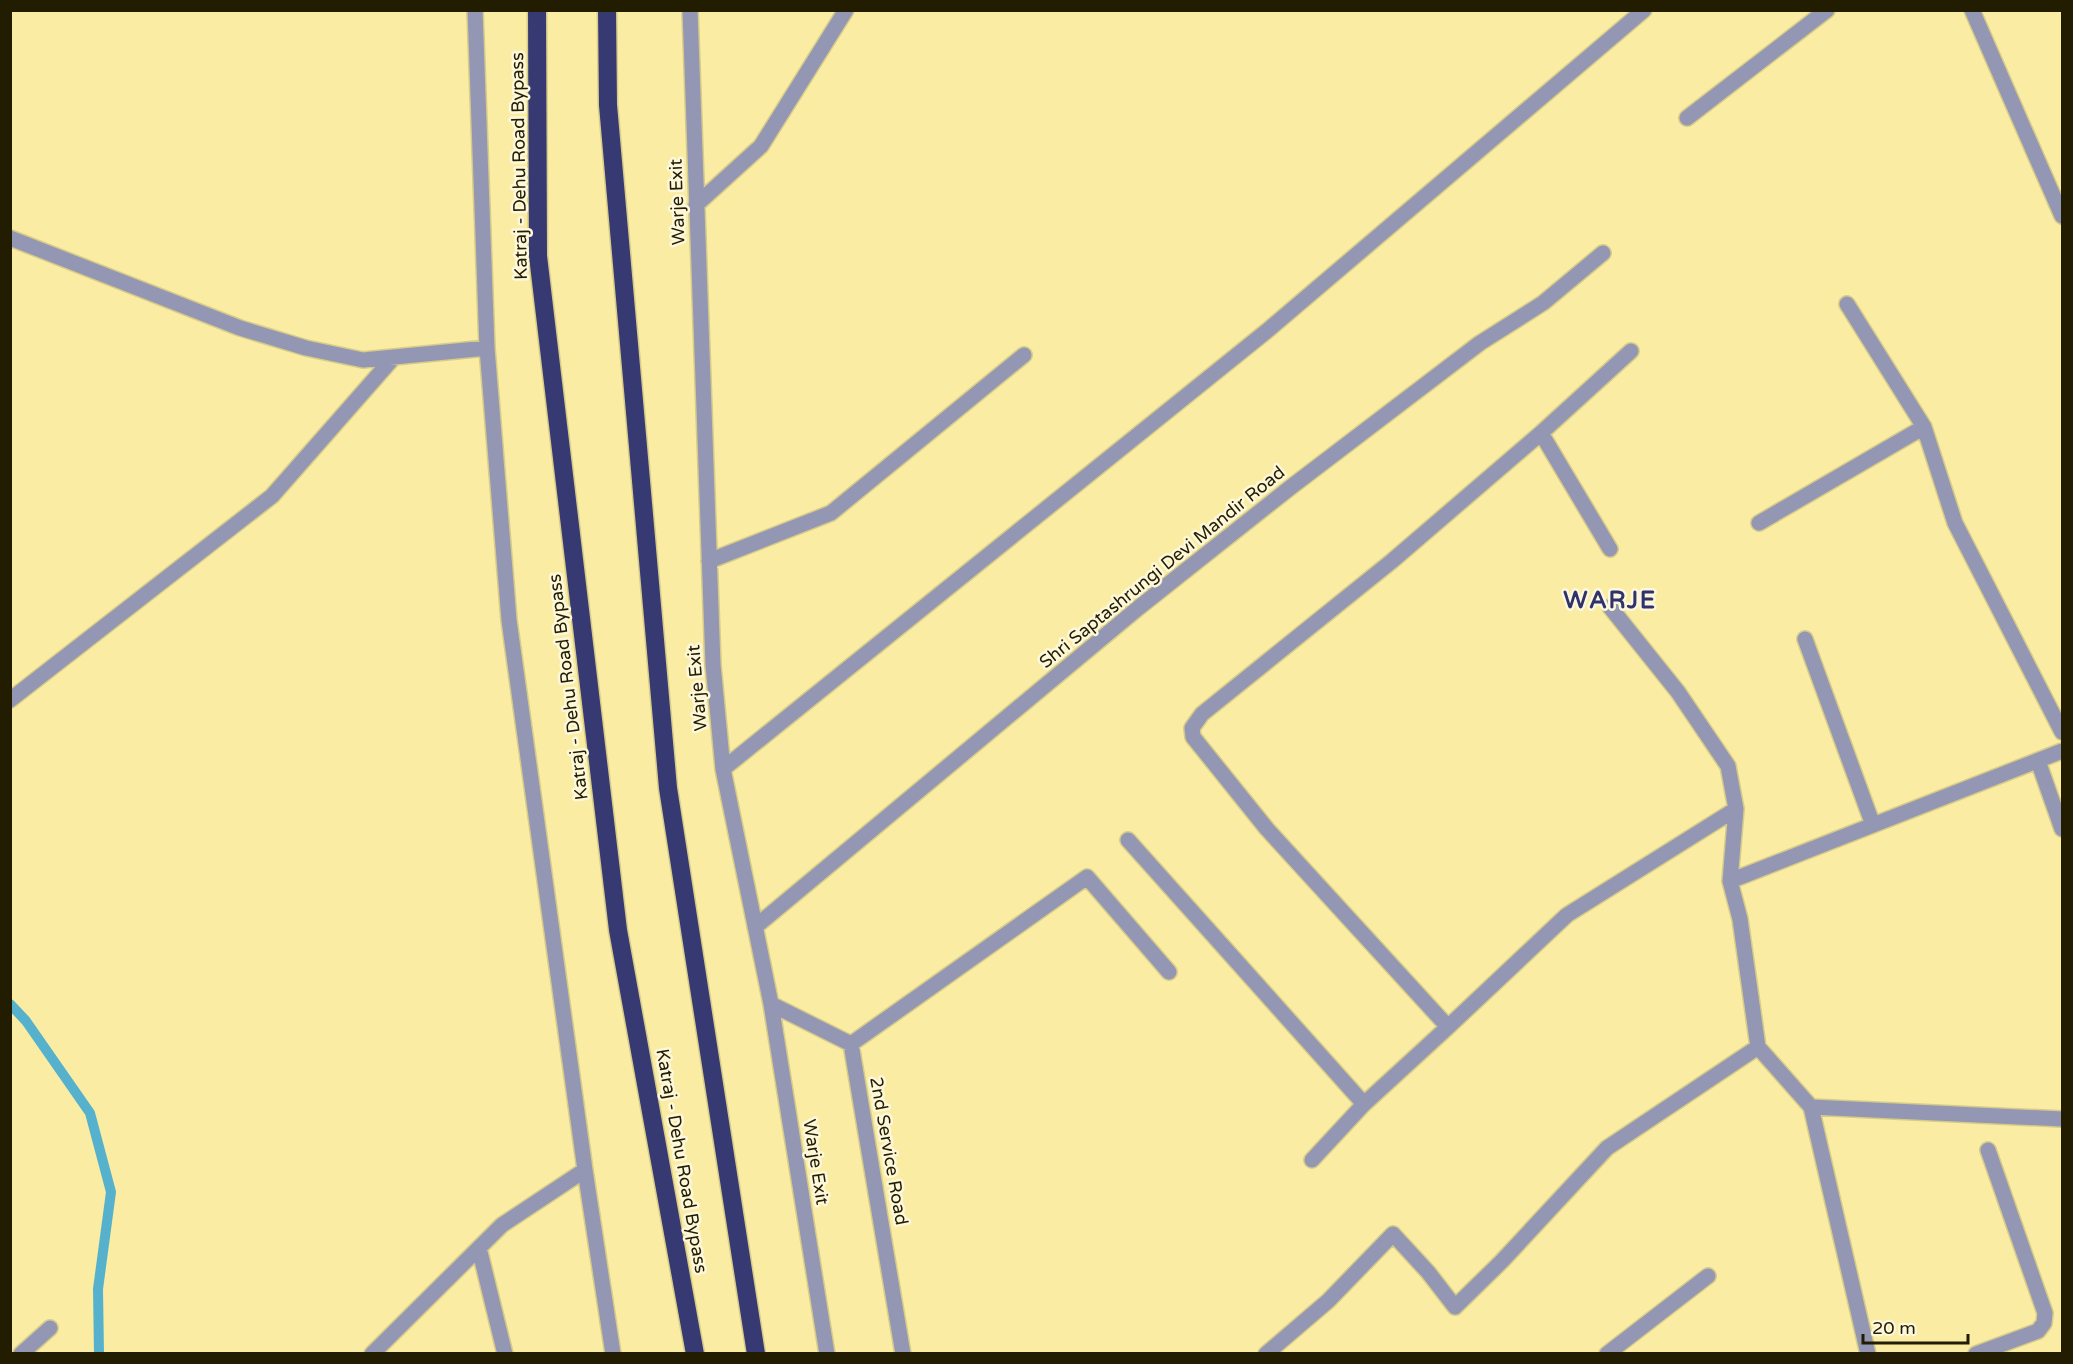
<svg xmlns="http://www.w3.org/2000/svg" width="2073" height="1364" font-family="'Varela Round',sans-serif">
  <rect width="100%" height="100%" fill="#faeca3"/>
  <g fill="none" stroke-linecap="round" stroke-linejoin="round">
    <path stroke="#56b2cc" stroke-width="10" d="M10 1004 26 1021 90 1113 111 1192 98 1289 99 1354"/>
    <defs>
      <path id="minor" d="M475 10 487 348 509 620 585 1170 613 1354
        M690 10 713 665 723 769 771 1004 827 1354
        M1972 10 2062 216
        M1687 118 1827 10
        M696 205 761 146 846 10
        M10 238 240 328 306 348 363 360 487 348
        M1847 304 1924 427 1955 523 2062 732
        M1631 351 1541 433 1392 561 1202 714 1192 728 1193 737 1267 829 1448 1027 1567 915 1736 809
        M1541 433 1610 549
        M1759 523 1924 427
        M709 561 831 513 1024 355
        M1610 607 1678 692 1728 766 1736 809 1730 881 1740 919 1758 1047 1811 1107 1868 1354
        M1805 639 1873 825
        M10 700 272 496 394 357
        M2038 761 2062 829
        M723 769 1268 330 1644 10
        M1128 840 1364 1104 1448 1027
        M1730 881 2062 751
        M755 927 1137 609 1291 487 1480 343 1543 303 1603 253
        M771 1004 851 1044 903 1354
        M851 1044 1087 877 1169 972
        M1811 1107 2062 1119
        M1312 1160 1364 1104
        M479 1248 505 1354
        M21 1354 50 1328
        M372 1354 502 1225 585 1170
        M1266 1354 1328 1301 1393 1234 1428 1272 1455 1307 1502 1261 1607 1148 1758 1047
        M1607 1354 1708 1276
        M1976 1354 2038 1331 2044 1323 2045 1313 1988 1150"/>
      <path id="highway" d="M537 10 538 256 618 930 695 1354
        M607 10 608 105 668 788 756 1354"/>
    </defs>
    <use href="#minor" stroke="#d7cb89" stroke-width="18"/>
    <use href="#highway" stroke="#d7cb89" stroke-width="21"/>
    <use href="#minor" stroke="#9397b4" stroke-width="15"/>
    <use href="#highway" stroke="#373a72" stroke-width="18"/>
  </g>
  <g text-anchor="middle" stroke-width="5" stroke-linejoin="round" paint-order="stroke">
    <g font-size="18" fill="#221d01" stroke="#fdf8dc">
      <text transform="translate(519 166) rotate(-91)" y="6">Katraj - Dehu Road Bypass</text>
      <text transform="translate(677 202) rotate(-92)" y="6">Warje Exit</text>
      <text transform="translate(1162 567) rotate(-39)" y="6">Shri Saptashrungi Devi Mandir Road</text>
      <text transform="translate(568 687) rotate(-97)" y="6">Katraj - Dehu Road Bypass</text>
      <text transform="translate(697 688) rotate(-95)" y="6">Warje Exit</text>
      <text transform="translate(889 1151) rotate(80)" y="6">2nd Service Road</text>
      <text transform="translate(682 1161) rotate(80)" y="6">Katraj - Dehu Road Bypass</text>
      <text transform="translate(816 1162) rotate(81)" y="6">Warje Exit</text>
    </g>
    <g font-size="24" font-weight="bold" letter-spacing="1.5" fill="#30326d" stroke="#fdf8dc">
      <text x="1610" y="608">WARJE</text>
    </g>
  </g>
  <rect width="2073" height="1364" fill="none" stroke="#221d01" stroke-width="24"/>
  <path d="M1863 1334v9h105v-9" fill="none" stroke="#221d01" stroke-width="3"/>
  <text x="1872" y="1334" font-size="18" fill="#221d01" stroke="#fdf8dc" stroke-width="4.5" paint-order="stroke">20 m</text>
</svg>
